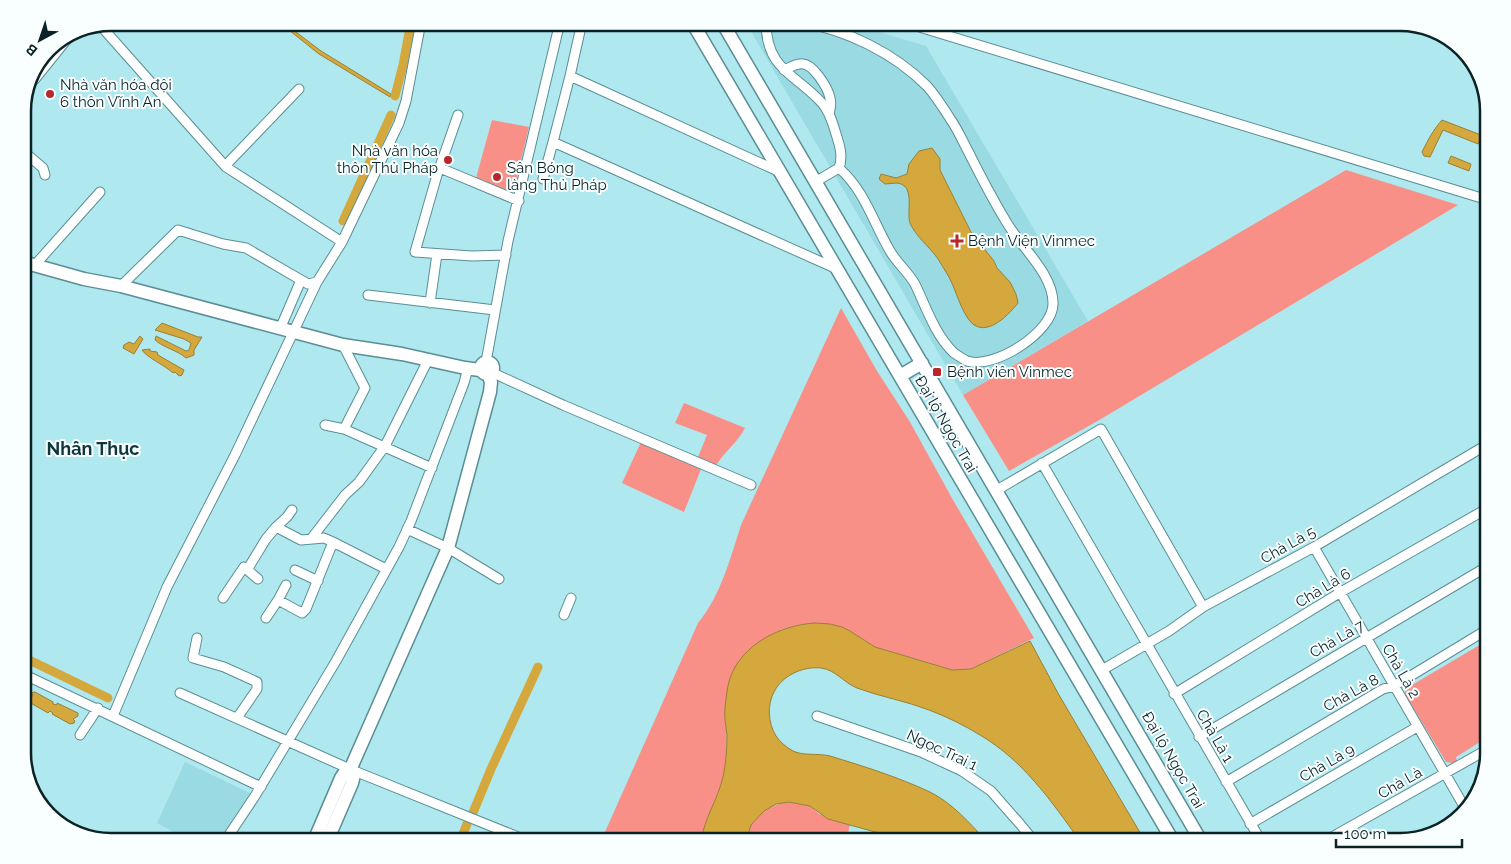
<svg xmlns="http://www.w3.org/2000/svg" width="1511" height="864" font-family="Raleway,sans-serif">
  <rect width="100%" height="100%" fill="#b0e8ef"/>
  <path fill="#9adbe3" d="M746 23H849L926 46 1088 321 963 395Z
    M185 762 252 794 220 841H190L157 823Z"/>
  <path fill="#f89087" d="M492 120 529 127 514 189 510 192 476 178Z
    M1346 170 1458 205 1101 419 1009 471 963 395Z
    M841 308 877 371 910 422 953 500 1034 638 971 669 952 670 875 647 850 631 830 624H803L783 629 759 642 726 704 725 708C727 737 729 767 718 794 712 810 703 825 701 841H601L698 623C721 595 730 559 741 525Z
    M684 403 745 428C736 445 723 452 714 469H701L684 512 622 483 643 438 696 462 707 435 675 423Z
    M1488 640V737L1456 757 1457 761 1453 763 1446 762 1405 694 1406 684 1409 681 1412 685Z
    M789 802 810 806 819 814 850 825 846 841H803C796 833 792 833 782 836L779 841H746C748 837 748 830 751 825 758 811 775 804 789 802Z"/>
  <path fill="#d4a83d" stroke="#988036" d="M280 23H284L321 51 391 94 390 97 319 54Z
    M1442 120 1481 135 1478 144 1443 130 1430 157 1424 156 1422 152C1428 140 1433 130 1442 120Z
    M932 148 940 159V170L971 232 994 261 997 268 1010 282 1016 294 1018 303C1007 317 982 342 967 317 958 303 955 286 946 272 943 268 941 263 938 259 930 247 916 237 910 223 906 212 916 185 897 183 893 183 889 184 885 184L879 179 881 174 896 178 907 174 909 164 919 151Z
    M1451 156 1471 164 1469 171 1448 163Z
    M162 323 198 337H202L194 350V355L186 358C177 350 164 348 155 340L156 336 186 351 189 350 191 343 184 339 155 330Z
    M140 336 143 339 134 354 123 348 124 345 129 342 134 344Z
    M150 349V351L157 352 158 355 184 370 182 375 179 376 175 372 173 373C166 366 146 357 142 350Z
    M815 623 830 624 842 627 850 631 875 647 952 670 971 669 1030 641 1059 695 1145 841H1080C1051 801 1024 761 980 735 964 725 947 717 929 710 906 701 881 697 857 688 844 683 836 670 821 668 802 666 782 676 774 692 767 705 768 723 776 736 780 742 786 747 793 751 803 756 818 753 830 756 863 766 898 777 930 792 952 803 970 823 986 841H895L879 833 828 819 810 806 789 802 776 804 764 811 751 825 746 841H701C704 819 718 799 723 777 726 763 727 749 727 735 726 726 724 717 725 708 726 699 727 687 730 678 742 644 781 625 815 623Z
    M35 692 53 702V704L57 705V703L78 713V716L73 719 75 721 74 723 70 724 52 714 53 713 50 711 48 713 29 702 28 699 31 698 33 695 30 693Z"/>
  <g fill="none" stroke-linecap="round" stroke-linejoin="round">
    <path stroke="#d4a83d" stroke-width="9" d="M395 96 403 65 411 22
      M343 221 391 115
      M23 657 108 698
      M472 815 491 769 538 667
      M460 841 467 824"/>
    <defs>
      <path id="street" d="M766 22C766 70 796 74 822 103 830 112 833 124 836 134 840 146 843 157 839 168L815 182
        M801 22C847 30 894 53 927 86 936 96 944 109 951 120 958 130 963 142 969 153 981 177 993 200 1007 223 1021 247 1053 274 1053 303 1054 332 993 370 967 361 963 359 957 355 954 353 935 335 926 307 915 284 908 272 897 263 890 251 873 222 865 191 839 168
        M903 22 1488 200
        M100 25 226 167 342 242
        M784 70C789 68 795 64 800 64 812 61 828 88 830 98 832 104 830 109 829 114
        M570 76 582 22
        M35 79 72 33
        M458 115 437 175 415 252 472 256 506 255
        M23 151 43 168 45 175
        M225 166 299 89
        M440 168 519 201
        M780 172 570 76 553 142 837 269
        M543 179 553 142
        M34 266 100 192
        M121 286 178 230 223 244 246 248 301 280 308 284 317 282
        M368 295 495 310
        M430 303 437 254
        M280 329 301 280
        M343 345 365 388 344 429
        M486 362 508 241 560 22
        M491 372 563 405 751 485
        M325 425 344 429 432 468
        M1042 463 1261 841
        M997 490 1101 429 1203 607
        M292 510 287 517 276 527 301 540 324 538 333 542
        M407 529 448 548 499 579
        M311 539 345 495 359 482 385 446 428 360
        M1314 547 1465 808
        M247 570 266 539 276 527
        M295 570 318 581
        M223 598 244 567 258 579
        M278 600 286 585
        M564 615 571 598
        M266 618 278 600 302 613 306 609 333 542 386 569
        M197 638 193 658 224 667 257 682V689L237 718
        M1102 670 1169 631 1203 607 1314 547 1488 444
        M23 674 261 787
        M180 693 352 770 528 841
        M1174 694 1341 592 1488 508
        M113 716 167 587 235 455 317 282 342 242 399 123 406 101 421 22
        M817 716 921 752 962 771 991 791 1020 824 1034 841
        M80 735 98 708
        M1199 737 1488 566
        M1226 782 1383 689 1394 686 1488 629
        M1250 824 1417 727
        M225 841 255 796 336 661 399 547 411 521 464 383 468 368
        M1325 841 1488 749"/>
      <path id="secondary" d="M692 22 1173 841
        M722 22 1201 841
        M23 262 84 279 121 286 343 345 402 354 465 368 480 370
        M481 368a6 6 0 1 1 12 0a6 6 0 1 1-12 0Z
        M900 376 922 363
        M314 841 341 778 345 772 350 770 448 548 490 392 491 382 488 374
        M327 841 352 783 354 775 350 770"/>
    </defs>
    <use href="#street" stroke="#598e95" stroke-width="11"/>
    <use href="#secondary" stroke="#598e95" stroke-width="15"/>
    <use href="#street" stroke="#fff" stroke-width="9"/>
    <use href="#secondary" stroke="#fff" stroke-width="12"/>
  </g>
  <g fill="#b8282a" stroke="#f9feff" stroke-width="2">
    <circle cx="50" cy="94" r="5"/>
    <circle cx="448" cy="160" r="5"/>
    <circle cx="497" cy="177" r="5"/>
    <path d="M954.5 233.5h5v5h5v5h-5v5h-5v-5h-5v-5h5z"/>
    <rect x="932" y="367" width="10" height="10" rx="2.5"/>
  </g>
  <g text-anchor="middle" stroke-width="4" stroke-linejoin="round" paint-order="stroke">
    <g font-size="15" fill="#0c2325" stroke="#f9feff" text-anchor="start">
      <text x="60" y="90">Nhà văn hóa đội<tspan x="60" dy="17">6 thôn Vĩnh An</tspan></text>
      <text x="438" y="156" text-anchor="end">Nhà văn hóa<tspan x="438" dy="17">thôn Thủ Pháp</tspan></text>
      <text x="507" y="173">Sân Bóng<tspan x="507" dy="17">làng Thủ Pháp</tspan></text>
      <text x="968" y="246">Bệnh Viện Vinmec</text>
      <text x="947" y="377">Bệnh viên Vinmec</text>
    </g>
    <g font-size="15" fill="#0c2325" stroke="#f9feff">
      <text transform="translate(946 424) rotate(60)" y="5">Đại lộ Ngọc Trai</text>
      <text transform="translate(1288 545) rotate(-29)" y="5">Chà Là 5</text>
      <text transform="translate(1323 588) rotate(-31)" y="5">Chà Là 6</text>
      <text transform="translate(1337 639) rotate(-30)" y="5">Chà Là 7</text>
      <text transform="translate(1401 671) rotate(60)" y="5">Chà Là 2</text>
      <text transform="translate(1351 693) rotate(-29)" y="5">Chà Là 8</text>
      <text transform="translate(1215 736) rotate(60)" y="5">Chà Là 1</text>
      <text transform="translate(942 750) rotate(25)" y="5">Ngọc Trai 1</text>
      <text transform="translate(1173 760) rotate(60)" y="5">Đại lộ Ngọc Trai</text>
      <text transform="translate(1327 763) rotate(-30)" y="5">Chà Là 9</text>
      <text transform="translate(1400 783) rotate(-30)" y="5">Chà Là</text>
    </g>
    <g font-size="18" font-weight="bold" fill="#0d373c" stroke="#f9feff">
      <text x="93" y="455">Nhân Thục</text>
    </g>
  </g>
  <path d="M0 0H1511V864H0ZM111 31H1400A80 80 0 0 1 1480 111V753A80 80 0 0 1 1400 833H111A80 80 0 0 1 31 753V111A80 80 0 0 1 111 31Z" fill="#f9feff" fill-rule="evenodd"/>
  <path fill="none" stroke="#0c2325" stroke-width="2.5" d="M111 31H1400A80 80 0 0 1 1480 111V753A80 80 0 0 1 1400 833H111A80 80 0 0 1 31 753V111A80 80 0 0 1 111 31Z"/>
  <g transform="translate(40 40) rotate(220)" stroke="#f9feff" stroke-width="4" paint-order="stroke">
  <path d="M0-4L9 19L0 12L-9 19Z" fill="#0c2325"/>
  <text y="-8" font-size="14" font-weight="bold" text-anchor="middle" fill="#0c2325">B</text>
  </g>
  <path d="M1336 839v8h126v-8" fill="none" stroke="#0c2325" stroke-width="2.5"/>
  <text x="1344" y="839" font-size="15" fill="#0c2325" stroke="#f9feff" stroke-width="4" paint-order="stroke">100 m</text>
</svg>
